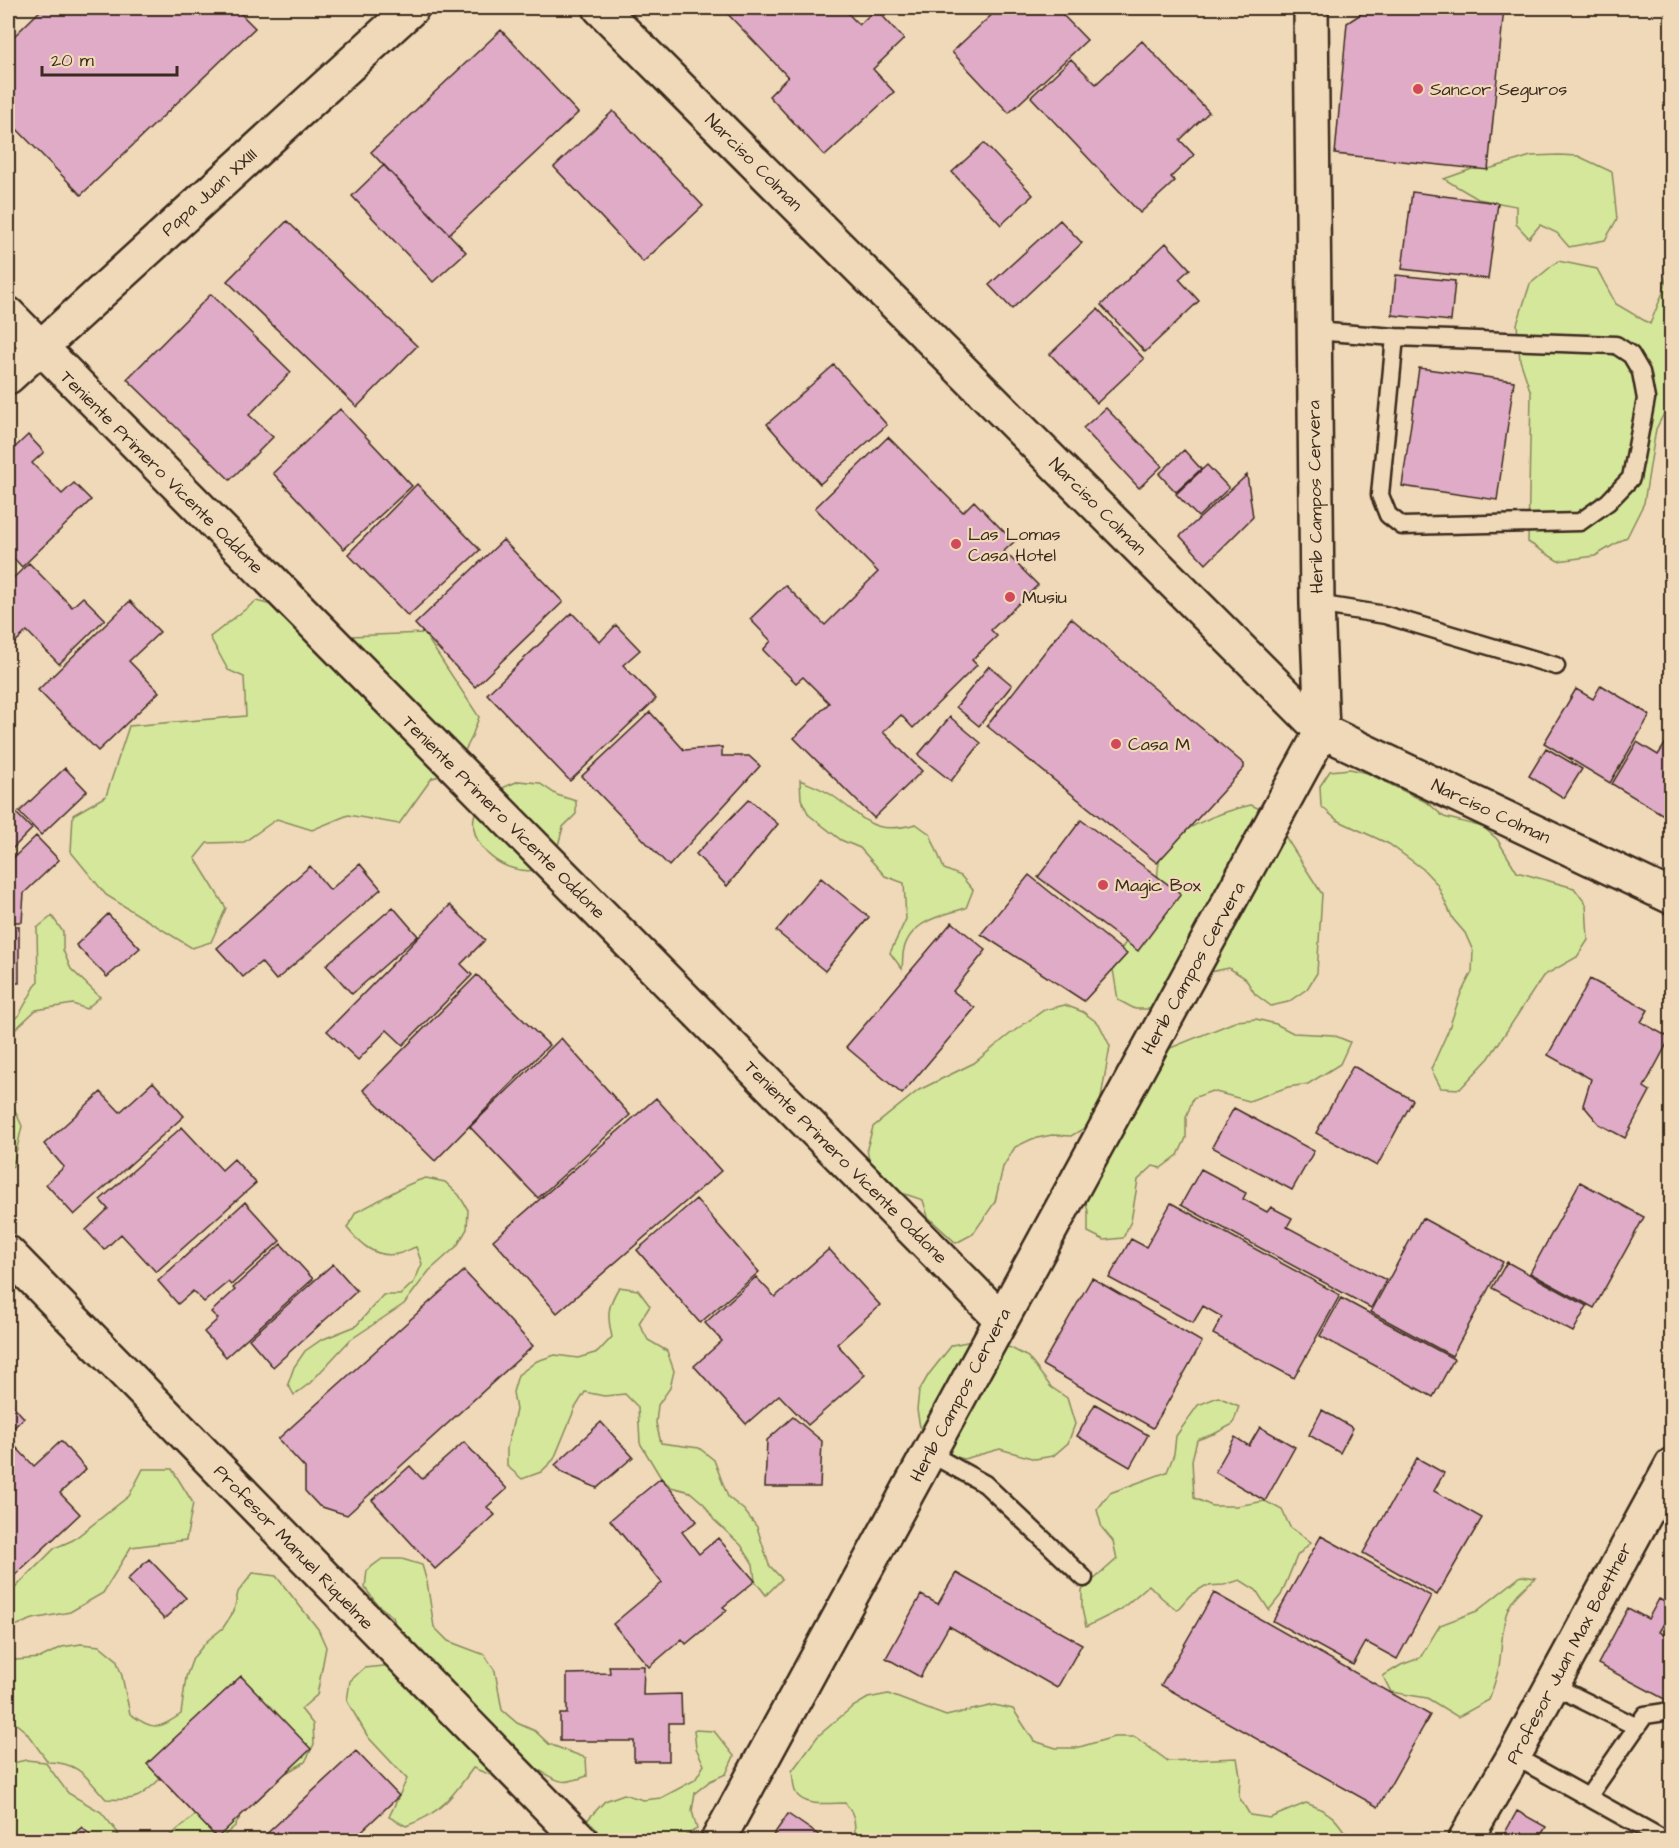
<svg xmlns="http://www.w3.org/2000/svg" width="1679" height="1848" font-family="'Architects Daughter',sans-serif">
  <rect width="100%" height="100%" fill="#efd9b8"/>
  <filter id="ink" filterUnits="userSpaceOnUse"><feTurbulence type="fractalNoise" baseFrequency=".0167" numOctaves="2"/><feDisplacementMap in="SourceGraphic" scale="12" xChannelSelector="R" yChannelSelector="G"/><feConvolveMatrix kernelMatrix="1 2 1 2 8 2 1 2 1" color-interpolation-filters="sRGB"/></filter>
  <g filter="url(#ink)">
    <path fill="#d4e79b" stroke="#88885c" stroke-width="1.5" d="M1559 155 1578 156 1612 172 1617 219 1605 240 1569 247 1557 233 1540 225 1529 238 1516 224V206L1478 199 1444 179 1472 169 1492 168 1531 156Z
      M1671 252V400L1656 429 1644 503 1627 537 1595 556 1558 561 1528 542 1531 393 1520 360 1517 324 1530 284 1558 261 1597 269 1616 304 1650 324 1664 290Z
      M256 601 291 610 325 637 424 633 479 717 471 739 453 773 432 778 399 824 348 815 312 830 277 819 244 842 207 843 195 858 226 908 211 942 192 948 106 895 71 852 73 815 106 796 129 726 246 716 244 677 228 670 210 637Z
      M1350 769 1367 773 1428 803 1444 817 1483 827 1497 839 1517 872 1574 888 1586 904 1588 940 1577 957 1543 976 1489 1058 1460 1089 1441 1088 1431 1069 1448 1031 1461 993 1472 972 1473 951 1465 933 1453 919 1437 884 1423 869 1389 844 1337 820 1321 806 1320 786 1330 771Z
      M800 780C811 785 823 789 833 796 867 819 871 836 916 824L930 834 944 869 961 876 973 890 966 908C942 915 911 921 904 949 902 955 903 963 902 969L890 953 906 919 904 883 885 876 860 848 841 840 809 815 801 799Z
      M519 781 539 783 557 795 576 801V814L563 827 553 864C548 866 541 869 535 870 506 875 469 849 474 817 477 798 503 787 519 781Z
      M1251 805 1271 814 1322 894 1317 973 1307 989 1288 1002 1271 1006 1255 994 1245 978 1229 968 1210 972 1202 989 1188 1003 1171 1009H1135L1118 1000 1112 963C1117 956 1122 947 1127 941 1135 932 1146 923 1152 913 1162 896 1154 877 1160 859 1168 830 1224 811 1251 805Z
      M52 916 63 932V950L71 969 100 997 86 1009 73 1004 36 1010 8 1036V1024L19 1015 38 981 37 928Z
      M1065 1005 1083 1012 1099 1024 1110 1046 1099 1109 1088 1126 1071 1136 1052 1135 1032 1139 1015 1147 1003 1167 995 1202 973 1234 956 1243 928 1217 923 1200 899 1192 881 1183 870 1166 867 1148 873 1127 919 1090 974 1063 1010 1034 1044 1010Z
      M1256 1019 1276 1024 1293 1033 1333 1035 1350 1042 1340 1064 1308 1084 1288 1087 1249 1101 1212 1091 1193 1098 1186 1118V1138L1178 1155 1161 1168 1153 1166 1138 1180 1131 1221 1123 1238 1104 1240 1088 1232V1212L1081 1177 1153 1055 1237 1021Z
      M8 1095 22 1126 13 1166 8 1169Z
      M426 1178 445 1182 459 1195 468 1210 467 1229 457 1246 429 1271 404 1304 350 1340 310 1383 294 1395 288 1384 294 1367 305 1351 321 1340 356 1326 383 1295H400L414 1282 422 1264 416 1247C410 1249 403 1253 397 1254 375 1258 360 1244 347 1228L356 1212C380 1202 400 1185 426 1178Z
      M619 1287 638 1290 650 1306 639 1323 648 1340 667 1351 674 1371 670 1388 658 1405 656 1423 661 1443 699 1448 714 1460 728 1497 744 1510 757 1527 769 1565 782 1579 766 1595 755 1581 753 1564 741 1545 714 1520 704 1504 690 1492 671 1487 661 1478 640 1443 638 1407 625 1394 604 1396 585 1392 575 1408 554 1459 541 1472 522 1479 507 1466V1448L516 1410 513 1392 518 1375 537 1361 555 1355 578 1358 598 1352 612 1337C607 1315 607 1307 619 1287Z
      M972 1341 992 1343 1011 1348 1028 1357 1051 1387 1067 1398 1075 1424 1068 1443 1053 1456 1035 1459 1000 1449 964 1459 946 1454 927 1445 920 1427 917 1410 919 1391 929 1374 952 1345Z
      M1218 1397 1239 1406 1233 1424 1216 1433 1197 1440 1192 1460 1194 1498 1212 1506H1237L1265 1501 1282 1510 1290 1527 1311 1542 1297 1556 1281 1595 1269 1610 1256 1590 1240 1580 1224 1585 1205 1586 1190 1595 1177 1610 1162 1598 1149 1585 1120 1610 1086 1627 1082 1609V1590L1117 1559 1113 1541 1102 1528 1097 1510 1110 1493 1167 1472 1174 1454 1176 1436 1198 1405Z
      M143 1469H172L193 1503 186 1540 131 1547 103 1593 70 1612 33 1619 12 1627 8 1635V1589H14L55 1548 73 1540 129 1496Z
      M382 1559H402L422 1565 427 1582 434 1627 448 1641 485 1655 495 1671 502 1710 517 1723 535 1731 549 1744 586 1758 587 1776C565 1784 560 1784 541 1771L523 1774 506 1781 473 1768C453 1796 440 1814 406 1826L389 1817 407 1779 368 1737 347 1701 350 1681 364 1668 384 1666 398 1652V1634L393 1617 377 1604 365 1588 367 1570Z
      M253 1573 276 1576 318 1629 326 1647 317 1695 301 1709 313 1724 314 1744 305 1762 255 1791 235 1826 219 1840H165L195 1815 161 1778C140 1798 136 1801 106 1799 87 1778 79 1762 48 1762L26 1732 8 1717V1651L16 1660 40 1658 62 1647 81 1644 100 1646 116 1659 122 1676 130 1714C153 1730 158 1730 181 1714L186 1677 193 1658 207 1641 223 1628 234 1611 238 1592Z
      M1521 1576 1536 1578C1500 1604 1505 1619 1500 1659 1499 1673 1493 1687 1489 1700L1458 1717 1427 1698 1391 1692 1383 1676 1401 1665 1420 1658 1440 1625 1477 1611Z
      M888 1694 946 1716 994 1705 1013 1709 1034 1741 1056 1748H1076L1114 1737H1135L1168 1761 1237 1758 1240 1776 1239 1797 1250 1815 1270 1818 1306 1803C1331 1812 1336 1818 1350 1840H855C855 1826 856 1814 845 1803 830 1803 802 1808 795 1791 793 1785 793 1777 792 1771L818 1736 851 1708 868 1698Z
      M694 1730 714 1731 734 1756 726 1774 710 1781 695 1793 692 1811 697 1829 678 1840H571L578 1830 605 1801 624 1794 643 1800 661 1798 695 1780 704 1765 696 1748Z
      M26 1760 45 1762 68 1793 101 1812 119 1834 108 1840H14L8 1832V1764Z"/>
    <path fill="#dfabc6" stroke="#3b2a1e" stroke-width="1.5" d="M43 8H235L255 28 81 195 8 120V42Z
      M722 8H843L859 25 876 9 904 39 873 69 894 92 825 156 769 96 788 77Z
      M967 8H980L973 14Z
      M999 8H1056L1087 40 1009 113 952 52Z
      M1370 8H1504L1488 170 1335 154 1347 23Z
      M501 30 578 113 449 234 371 152Z
      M1142 41 1209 112 1180 140 1194 155 1171 177 1175 181 1140 213 1031 97 1071 59 1096 84Z
      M613 111 703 206 643 262 554 167Z
      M984 143 1033 195 1001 225 952 172Z
      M384 165 466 252 433 282 352 196Z
      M1412 192 1498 203 1488 279 1402 269Z
      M1060 220 1082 243 1012 309 989 285Z
      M287 221 417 346 357 407 227 281Z
      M1166 243 1190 269 1179 279 1199 301 1145 352 1101 305Z
      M1396 275 1455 281 1451 321 1392 315Z
      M211 294 291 372 249 415 273 437 230 480 127 379Z
      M1098 309 1144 359 1097 403 1050 354Z
      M834 365 887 425 820 484 767 424Z
      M1419 368 1514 381 1497 500 1402 486Z
      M1106 408 1162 466 1139 488 1083 428Z
      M340 409 412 486 344 549 273 473Z
      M28 435 44 452 32 463 62 494 74 483 91 500 22 567 8 552V454Z
      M888 437 963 512 974 501 1014 542 1004 551 1038 585 991 630 997 636 972 660 977 665 913 728 901 715 883 732 922 771 874 818 794 738 829 703 803 677 796 683 763 650 771 641 750 619 785 585 825 625 878 572 815 508Z
      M1184 450 1201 469 1176 492 1159 474Z
      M1207 465 1229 488 1198 517 1176 494Z
      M1247 475 1253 517 1206 564 1180 536Z
      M417 484 480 550 408 616 348 554Z
      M503 540 563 602 475 687 415 624Z
      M29 563 72 607 83 597 105 619 59 664 27 631 8 649V583Z
      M130 601 160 632 129 661 159 692 98 751 38 690Z
      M572 613 600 642 616 625 640 650 623 665 656 699 570 781 487 694Z
      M1071 618 1244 764V768L1157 863 987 726Z
      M989 666 1012 685 979 726 956 707Z
      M1601 685 1650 715 1610 783 1544 743 1576 689 1593 699Z
      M650 712 684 750 722 747V756H749L760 766 669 866 582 776Z
      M950 717 981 743 951 781 918 755Z
      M1672 733V811L1667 817 1612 784 1637 742 1658 755Z
      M1546 748 1582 769 1564 798 1529 776Z
      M65 768 87 791 41 835 19 812Z
      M749 799 778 824 727 886 696 854Z
      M8 805 32 829 8 853Z
      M1081 820 1181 894 1138 951 1038 877Z
      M36 836 59 860 24 893 22 922H8V863Z
      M360 864 381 889 276 980 261 962 243 977 217 948 310 866 330 890Z
      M1029 875 1127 954 1084 1001 981 934Z
      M821 878 869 917 825 971 776 931Z
      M450 905 485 940 461 964 472 975 403 1045 387 1030 358 1060 327 1031Z
      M393 907 418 936 352 994 326 965Z
      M108 914 140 948 107 977 76 945Z
      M952 922 986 950 953 991 975 1008 902 1094 846 1047Z
      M8 926H19V983H8Z
      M477 975 549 1045 435 1161 363 1090Z
      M1590 979 1648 1010 1641 1022 1670 1038 1644 1087 1650 1091 1625 1138 1599 1124 1583 1105 1591 1079 1548 1055Z
      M561 1038 630 1115 538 1198 470 1127Z
      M1353 1066 1413 1100 1377 1166 1316 1133Z
      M153 1082 184 1116 74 1215 46 1184 64 1167 44 1144 101 1092 120 1112Z
      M656 1098 721 1171 557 1313 493 1240Z
      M1234 1108 1314 1151 1292 1190 1212 1147Z
      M182 1127 222 1170 234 1159 256 1183 156 1272 121 1234 104 1250 86 1230 108 1209 100 1200Z
      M1201 1169 1246 1193 1243 1199 1267 1212 1271 1207 1292 1218 1287 1227 1386 1280 1371 1308 1181 1205Z
      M1580 1182 1644 1217 1594 1308 1530 1273Z
      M696 1199 759 1272 700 1323 637 1250Z
      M245 1202 280 1241 231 1285 228 1282 204 1302 193 1291 178 1304 158 1281Z
      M1171 1203 1340 1295 1294 1378 1213 1334 1222 1317 1203 1306 1193 1323 1109 1278 1131 1239 1146 1247Z
      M1422 1218 1503 1262 1452 1356 1371 1312Z
      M281 1244 313 1279 226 1357 204 1332 218 1319 211 1312 235 1290 233 1288Z
      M829 1249 880 1305 837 1344 865 1375 808 1425 779 1395 746 1424 694 1366 722 1341 705 1323 756 1277 775 1297Z
      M1507 1262 1587 1306 1573 1332 1492 1288Z
      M333 1264 357 1291 273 1367 249 1339Z
      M464 1271 533 1346 347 1515 319 1506 305 1491V1468L278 1439Z
      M1092 1278 1202 1342 1153 1428 1042 1365Z
      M1341 1298 1454 1359 1433 1397 1320 1336Z
      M8 1400 24 1418 8 1433Z
      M1095 1404 1148 1435 1130 1467 1077 1436Z
      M1322 1410 1353 1428 1340 1453 1309 1435Z
      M793 1417 822 1441 820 1487H765L767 1440Z
      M601 1422 633 1457 597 1488 563 1473 555 1465Z
      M1260 1427 1295 1447 1265 1501 1215 1472 1235 1437 1249 1446Z
      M61 1441 86 1469 60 1493 80 1514 14 1576 8 1569V1449L13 1444 34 1466Z
      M464 1442 507 1489 487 1507 495 1515 435 1569 372 1500 410 1466 422 1479Z
      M1417 1458 1444 1473 1434 1491 1482 1518 1437 1595 1363 1553Z
      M661 1478 697 1521 682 1532 699 1554 718 1538 755 1581 723 1607 727 1610 686 1644 682 1639 649 1667 613 1624 662 1583 610 1520Z
      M1321 1536 1431 1596 1397 1659 1366 1642 1353 1665 1273 1621Z
      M149 1559 186 1598 164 1619 127 1580Z
      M956 1573 1082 1644 1057 1688 949 1626 920 1677 886 1658 921 1595 938 1604Z
      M1214 1593 1430 1715 1378 1807 1161 1685Z
      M1659 1599 1672 1606V1610L1659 1632 1668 1636 1672 1630V1703L1598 1664 1628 1608 1648 1619Z
      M609 1666H644L643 1695 681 1694 682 1723H669V1761H634V1741H560V1714H567V1674L610 1673Z
      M241 1676 311 1749 217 1838 147 1764Z
      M356 1751 399 1796 352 1840H260Z
      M1517 1811 1546 1827 1538 1840H1501Z
      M788 1814 826 1840H770Z
      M82 1827 95 1840H67Z"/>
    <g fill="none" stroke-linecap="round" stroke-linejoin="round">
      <defs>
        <path id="lane" d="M1314 331 1395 337 1616 345 1631 355 1641 372 1646 399 1631 478 1608 502 1580 522 1402 526 1388 515 1380 495 1395 337
          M1317 604 1385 615 1556 666
          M929 1453 985 1484 1084 1578
          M1552 1685 1637 1727
          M1514 1756 1665 1840
          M1588 1797 1645 1715 1665 1712 1672 1714"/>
        <path id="street" d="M600 8 1322 731 1672 897
          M8 314 1001 1319
          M8 1253 581 1840
          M718 1840 1322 731 1317 604 1311 8
          M1465 1840 1514 1756 1672 1465"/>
        <path id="secondary" d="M8 377 412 8"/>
      </defs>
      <use href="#lane" stroke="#3b2a1e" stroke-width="21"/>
      <use href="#street" stroke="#3b2a1e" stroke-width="38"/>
      <use href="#secondary" stroke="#3b2a1e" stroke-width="38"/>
      <path stroke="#3b2a1e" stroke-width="4" stroke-dasharray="1.5 4.5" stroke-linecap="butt" d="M8 266 15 274"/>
      <use href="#lane" stroke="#efd9b8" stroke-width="16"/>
      <use href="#street" stroke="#efd9b8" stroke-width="33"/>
      <use href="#secondary" stroke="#efd9b8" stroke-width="33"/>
    </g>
  </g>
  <g fill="#d1495b" stroke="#efd9b8" stroke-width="2">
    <circle cx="1418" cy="89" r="6"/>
    <circle cx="956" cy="544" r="6"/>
    <circle cx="1010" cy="597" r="6"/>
    <circle cx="1116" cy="744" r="6"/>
    <circle cx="1103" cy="885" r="6"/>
  </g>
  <g text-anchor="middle" stroke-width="4.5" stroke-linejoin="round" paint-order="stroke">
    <g font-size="18" fill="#3b2a1e" stroke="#efd9b8" text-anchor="start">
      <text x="1430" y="95">Sancor Seguros</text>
      <text x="968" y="540">Las Lomas<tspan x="968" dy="21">Casa Hotel</tspan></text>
      <text x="1022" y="603">Musiu</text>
      <text x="1128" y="750">Casa M</text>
      <text x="1115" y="891">Magic Box</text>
    </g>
    <g font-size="18" fill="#3b2a1e" stroke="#efd9b8">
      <text transform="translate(754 162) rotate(45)" y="6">Narciso Colman</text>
      <text transform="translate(209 192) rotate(-42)" y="6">Papa Juan XXIII</text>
      <text transform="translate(162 472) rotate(45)" y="6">Teniente Primero Vicente Oddone</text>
      <text transform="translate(1315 497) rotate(-91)" y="6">Herib Campos Cervera</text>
      <text transform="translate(1098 506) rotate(45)" y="6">Narciso Colman</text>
      <text transform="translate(1491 811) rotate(25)" y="6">Narciso Colman</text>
      <text transform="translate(504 817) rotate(45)" y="6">Teniente Primero Vicente Oddone</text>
      <text transform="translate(1193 968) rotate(-61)" y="6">Herib Campos Cervera</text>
      <text transform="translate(846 1162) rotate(45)" y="6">Teniente Primero Vicente Oddone</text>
      <text transform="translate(960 1395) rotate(-62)" y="6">Herib Campos Cervera</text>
      <text transform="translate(294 1547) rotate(46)" y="6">Profesor Manuel Riquelme</text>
      <text transform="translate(1569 1653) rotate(-62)" y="6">Profesor Juan Max Boettner</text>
    </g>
  </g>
  <rect width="1679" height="1848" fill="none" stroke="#efd9b8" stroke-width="30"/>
  <rect x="15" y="15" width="1649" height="1818" fill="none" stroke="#3b2a1e" stroke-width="2" filter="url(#ink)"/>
  <path d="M42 66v9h135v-9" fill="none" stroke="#3b2a1e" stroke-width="3"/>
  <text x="51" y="66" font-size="18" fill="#3b2a1e" stroke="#efd9b8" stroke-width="4.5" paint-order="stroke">20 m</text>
</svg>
